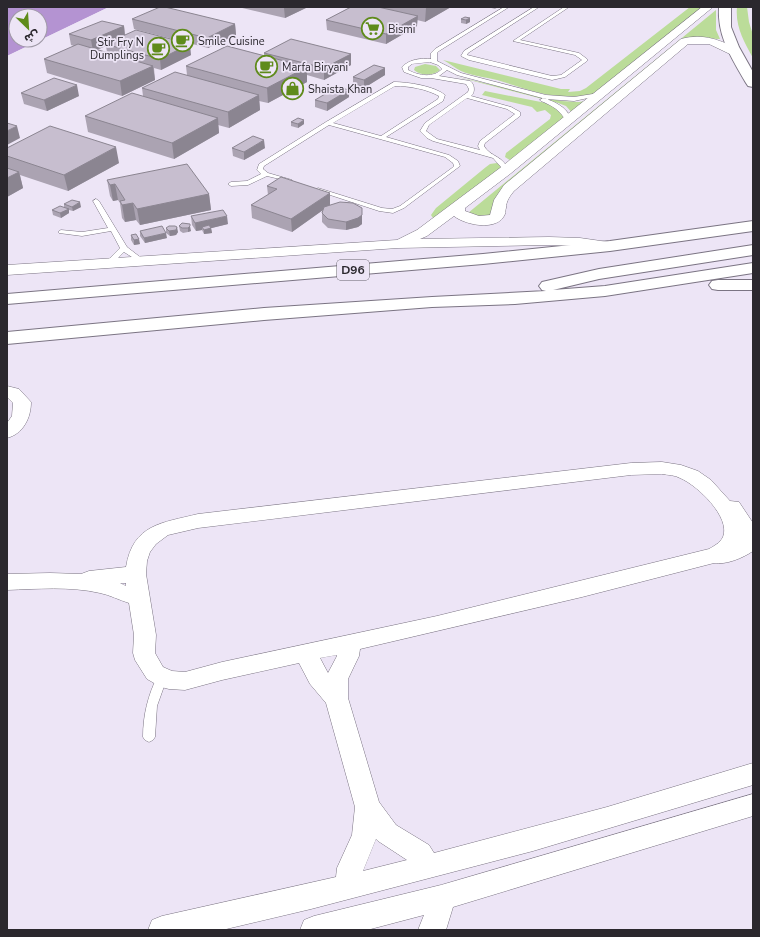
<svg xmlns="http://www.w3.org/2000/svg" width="760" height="937" font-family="'Nunito Sans','Noto Sans Arabic',sans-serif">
  <rect width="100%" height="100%" fill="#ede5f6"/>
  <path fill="#bbdc99" d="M690 7H705L601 92C561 104 534 91 497 80 485 77 472 76 461 71 455 68 449 63 443 60L561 89H570L568 92 580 91 586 88Z
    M737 7H747L749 22 753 35V58C744 42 735 26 737 7Z
    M716 10V30L720 39 693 38 507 188 493 216 484 218 468 213Z
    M425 64 436 66 440 70C433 76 421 76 414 70L415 67Z
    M454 76 561 101 579 102 591 100 573 114 566 106 558 103Z
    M485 91 546 103 560 110 565 118 514 163 505 157 506 153 550 119 551 115 545 110 537 112 532 107 482 95Z
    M497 163 502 167 441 220 433 218 431 215 436 208 486 167 490 164Z"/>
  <path fill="#b493d2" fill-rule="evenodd" d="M7 7H109L7 56ZM16 16H40V40H16Z"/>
  <path fill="#ede5f6" d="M109 7H111L110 9 7 58V56Z"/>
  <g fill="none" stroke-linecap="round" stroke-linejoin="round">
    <defs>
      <path id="lane" d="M504 7H509L439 51 437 53V61L461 73 546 95 574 97 599 93 602 95 574 101 546 99 457 75 447 70 439 76 470 81C474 83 476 92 471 96L511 107 520 112V116L485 143 484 146C490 157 505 156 508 171L505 173 503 172 501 167 493 158 433 141 427 138 420 131 425 123 468 92 469 89 466 84 431 78H421L404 72 402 67C410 59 421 58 431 59V53L435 49ZM430 62 438 65 442 69C434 78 419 76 408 70V67L412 64ZM467 98 507 109 515 114 480 141 478 146 480 150 437 139 426 131 429 125Z
        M534 7H539L468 53 467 55 552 76 561 75 582 60 575 55 513 41 564 7H569L520 40 579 53 587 59V61L565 77 552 80 469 60 461 56 464 51Z
        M394 82C408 82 434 86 445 95L443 101 386 137 449 155 458 161 460 166 404 208 393 213 379 211 315 190 318 188 382 208 392 209 400 206 452 168 454 166 453 163 445 157 329 125 264 166 263 169 268 173 292 180V182L267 176 248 185 231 186 228 184 231 182 247 181 261 174 257 170 259 164 326 122ZM395 86C410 86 426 89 439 96L438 99 381 136 333 123Z
        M543 98C554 101 571 109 570 121H566C560 110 553 106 541 101L540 100Z
        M96 199 99 201 127 247 140 257 144 262 143 264H137L135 259 124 252 116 260 115 266H109V259L120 248 111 231 82 236 59 233V231L61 230 82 232 108 228 93 201Z
        M162 674 166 675 167 678 157 706 155 737 153 740 149 742 145 740 143 737C143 715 148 695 158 675Z"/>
      <path id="street" d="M702 7H713L510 174 465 208V211L479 216 490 215 494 200 504 185 681 39C703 33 722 40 740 51L741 53 740 55H732L709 44H688L514 191C510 196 506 201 506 208 505 210 506 212 505 214 498 232 465 225 454 216L427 236 420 239 549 237 580 238 615 243 617 246 615 249 610 250 580 246 549 245 398 248 7 275V265L397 240 417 230 500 168Z
        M7 386 19 389 31 402C31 418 23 434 7 438V423L12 416 13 403 7 397Z
        M662 462 681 465 698 471 711 480 730 501 739 502 753 523V551C743 558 726 565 714 563L582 597 360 649 359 656 348 679V698L379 802 396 825 429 845 434 853 607 807 753 763V785L533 851 311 909 222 930H148L152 920 162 916 336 877 337 868 352 835 355 807 326 703 310 684 299 663 222 680 185 690 169 689 161 687 147 679 135 660 133 653 134 635 129 603C119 600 110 595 100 593 70 586 37 589 7 590V574L50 573 81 574 89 571 126 567C133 524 162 523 198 514L631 463ZM662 474C668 475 675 475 680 478 697 485 731 517 723 537 720 543 714 546 709 549L437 616 222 662 185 672 172 671 163 667 155 653 156 635 146 574 147 561 150 552 156 544 168 535 198 528 631 475ZM120 583H126V586ZM337 655V656L328 673 320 658ZM376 839 378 841 407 860 363 871Z
        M753 794V816L453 907 446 930H418L424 915 367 930H300L304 920 314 916 441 885Z"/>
      <path id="secondary" d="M719 7H731V27L739 47 753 72V87L748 86 746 83C732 59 717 36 719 7Z"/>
      <path id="primary" d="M753 221V231L610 251 483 264 7 304V294L483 254 610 241Z
        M753 245V255L599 279 553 290 605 286 753 263V273L605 296 515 304 432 307 264 320 7 344V332L264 308 432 297 546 291 542 290 539 286 542 282 599 269Z
        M718 280H753V290H718L712 289 709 285 712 281Z"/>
    </defs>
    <use href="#lane" stroke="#7b7483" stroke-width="1"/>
    <use href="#street" stroke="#7b7483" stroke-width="1"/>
    <use href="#secondary" stroke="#7b7483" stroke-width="2"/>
    <use href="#primary" stroke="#7b7483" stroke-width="2"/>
    <use href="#lane" fill="#fff" fill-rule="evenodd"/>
    <use href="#street" fill="#fff" fill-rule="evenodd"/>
    <use href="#secondary" fill="#fff" fill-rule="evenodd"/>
    <use href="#primary" fill="#fff" fill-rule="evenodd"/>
  </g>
  <path fill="#aba3b2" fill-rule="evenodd" d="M238 7H308L285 18Z
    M351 7H451L425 22 417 20V26L386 44 327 30 326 20Z
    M488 7H498L495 9Z
    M470 18V22L466 24 461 23V19Z
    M132 19 235 24 236 35 208 48 134 29Z
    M124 26 125 35 191 55 161 70 154 68 155 80 122 96 47 73 44 59 74 46 71 45 69 34ZM106 46 107 52 97 50Z
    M264 53 351 54V65L324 80 307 75V82L268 103 259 101 260 110 229 128 218 125 219 133 174 159 88 132 85 116 143 96 142 88 187 75 186 66 264 56Z
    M385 68V75L364 88 361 87V90L356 93 349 91V97L327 111 315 107V100L348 90V87L353 85V77Z
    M21 93 79 96 47 111 24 104Z
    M291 122 304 124 298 128 291 126Z
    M7 148 119 163 68 191 20 175 23 188 7 197Z
    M232 148H265L244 160 233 156Z
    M107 180 209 194 211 210 140 225 136 220 125 222 122 218 120 203 118 200 113 201 110 196Z
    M267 186 330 205 362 224 358 227 346 230 328 228 322 222V213L323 210 292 232 252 218 251 205 268 195Z
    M64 204 81 207 73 211 69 210V213L61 218 53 215 52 210 64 207Z
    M191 216 228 224 211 228 212 233 204 234 202 230 196 231 192 225Z
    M182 223 191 231 188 232 183 233 180 231 179 226Z
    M166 228 178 232 176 235 170 236 166 233Z
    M140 231 167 238 145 243 140 236Z
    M131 235 140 244 134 245 131 240Z"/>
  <path fill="#8b8591" d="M286 7H308L285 18 284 8Z
    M428 7H451L425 22 426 8Z
    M418 16 417 26 386 44V34Z
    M470 18V22L466 24V20Z
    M235 24 236 35 208 48 207 38Z
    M124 26 125 37 105 44 106 46 93 51 91 40Z
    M190 44 191 55 161 70 160 59Z
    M351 54V65L324 80V68Z
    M153 66 155 80 122 96 120 81Z
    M307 67V82L268 103 267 88Z
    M385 68V75L364 88V80Z
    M77 85 79 96 47 111 44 100Z
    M361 86V90L356 93V89Z
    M349 90V97L327 111V103Z
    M259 95 260 110 229 128 228 112Z
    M218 118 219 133 174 159 172 143Z
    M304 120V124L298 128V124Z
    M17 126 20 138 7 145V131Z
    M264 140 265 148 244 160V152Z
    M116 147 119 163 68 191 64 175Z
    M19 172 23 188 7 197V178Z
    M115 184 118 200 113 201 110 185Z
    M330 193V205L292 232 291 219Z
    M209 194 211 210 140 225 137 209Z
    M80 202 81 207 73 211 72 207Z
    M133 203 136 220 125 222 122 205Z
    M362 208V224L358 227 346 230V222Z
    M69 209V213L61 218 60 213Z
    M227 216 228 224 204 230 202 227V230L196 231 195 223Z
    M190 226 191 231 188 232V228Z
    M177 227 178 232 176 235 170 236 169 231Z
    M211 228 212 233 204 234V230Z
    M166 233 167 238 145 243 144 238Z
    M139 239 140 244 134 245V240Z"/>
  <path fill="#c7becf" stroke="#8b8591" d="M160 7H165L235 24 207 38 132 19Z
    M351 7H378L418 16 386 34 326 20Z
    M465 17 470 18 466 20 461 19Z
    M102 21 124 26 91 40 69 34Z
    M136 30 190 44 160 59 105 44Z
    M291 39 351 54 324 68 264 53Z
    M78 44 153 66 120 81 44 59Z
    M227 46 307 67 267 88 186 66Z
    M374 65 385 68 364 80 353 77Z
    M175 72 259 95 228 112 142 88Z
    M54 78 77 85 44 100 21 93Z
    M354 84 361 86 356 89 348 87Z
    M337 87 349 90 327 103 315 100Z
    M132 93 218 118 172 143 85 116Z
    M298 118 304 120 298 124 291 122Z
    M7 123 17 126 7 131Z
    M50 126 116 147 64 175 7 156V148Z
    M253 136 264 140 244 152 232 148Z
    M187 164 209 194 137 209 133 203 122 205 120 201 125 200 115 184 110 185 107 180Z
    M7 168 19 172 7 178Z
    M281 177 330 193 291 219 251 205 277 189 267 186Z
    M72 200 80 202 72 207 64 204Z
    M340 202 353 203 362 208V215L358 218 346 222 328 219 322 213 324 207Z
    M60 206 69 209 60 213 52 210Z
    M223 210 227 216 195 223 191 216Z
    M182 223 190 224V226L188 228H182L179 226Z
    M209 225 211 228 204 230 202 227Z
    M162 226 166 233 144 238 140 231Z
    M169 226H175L177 227 176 230 169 231 166 228Z
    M136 234 139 239 134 240 131 235Z"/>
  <defs>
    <symbol id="supermarket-ring" viewBox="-11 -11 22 22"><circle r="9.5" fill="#ede5f6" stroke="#5f8b1b" stroke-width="1.5"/><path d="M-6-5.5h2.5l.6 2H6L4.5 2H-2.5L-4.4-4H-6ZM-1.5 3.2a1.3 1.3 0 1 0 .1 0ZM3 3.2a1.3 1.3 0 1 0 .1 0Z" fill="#5f8b1b"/></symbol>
    <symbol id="cafe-ring" viewBox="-11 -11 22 22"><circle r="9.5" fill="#ede5f6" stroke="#5f8b1b" stroke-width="1.5"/><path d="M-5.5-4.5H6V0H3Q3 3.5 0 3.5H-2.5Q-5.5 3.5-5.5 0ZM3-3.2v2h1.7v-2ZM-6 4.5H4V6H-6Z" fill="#5f8b1b"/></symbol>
    <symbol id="shop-ring" viewBox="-11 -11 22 22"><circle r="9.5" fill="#ede5f6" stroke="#5f8b1b" stroke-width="1.5"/><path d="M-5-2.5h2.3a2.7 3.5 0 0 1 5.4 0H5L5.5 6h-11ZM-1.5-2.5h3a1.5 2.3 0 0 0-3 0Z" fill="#5f8b1b"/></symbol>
  </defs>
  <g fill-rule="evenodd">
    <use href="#supermarket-ring" x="360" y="16" width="25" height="25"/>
    <use href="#cafe-ring" x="170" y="28" width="25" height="25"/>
    <use href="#cafe-ring" x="146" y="36" width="25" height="25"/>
    <use href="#cafe-ring" x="254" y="54" width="25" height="25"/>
    <use href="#shop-ring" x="280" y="76" width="25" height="25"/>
  </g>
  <g text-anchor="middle" stroke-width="3.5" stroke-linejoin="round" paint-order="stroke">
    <g font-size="11" fill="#2b282e" stroke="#ede5f6" text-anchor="start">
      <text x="388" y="33">Bismi</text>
      <text x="198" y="45">Smile Cuisine</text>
      <text x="144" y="46" text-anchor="end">Stir Fry N<tspan x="144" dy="13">Dumplings</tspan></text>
      <text x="282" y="71">Marfa Biryani</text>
      <text x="308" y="93">Shaista Khan</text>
    </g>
    <rect fill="#ede5f6" stroke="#65616a" stroke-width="1" x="337" y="260" width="32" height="20" rx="3"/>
    <g font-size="12" font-weight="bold" fill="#2b282e">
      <text x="353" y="274">D96</text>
    </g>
  </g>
  <rect width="760" height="937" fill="none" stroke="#2b282e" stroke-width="16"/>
  <g transform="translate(28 28) rotate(155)"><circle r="19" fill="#ede5f6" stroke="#9f99a6"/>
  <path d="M0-3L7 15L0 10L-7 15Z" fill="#5f8b1b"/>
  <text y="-6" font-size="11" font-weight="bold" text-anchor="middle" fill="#2b282e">ش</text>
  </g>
</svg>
